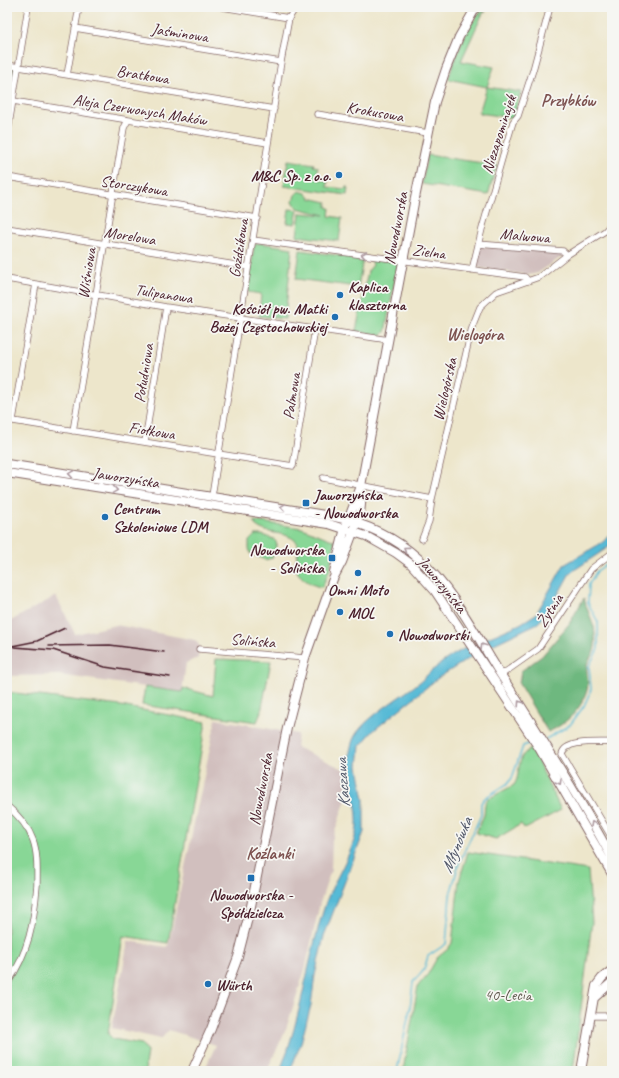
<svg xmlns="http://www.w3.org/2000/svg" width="619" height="1078" font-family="Caveat,sans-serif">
  <rect width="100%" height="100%" fill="#f6f6f2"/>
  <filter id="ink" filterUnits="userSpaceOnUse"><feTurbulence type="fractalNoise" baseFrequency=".025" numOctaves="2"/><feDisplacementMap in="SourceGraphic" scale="8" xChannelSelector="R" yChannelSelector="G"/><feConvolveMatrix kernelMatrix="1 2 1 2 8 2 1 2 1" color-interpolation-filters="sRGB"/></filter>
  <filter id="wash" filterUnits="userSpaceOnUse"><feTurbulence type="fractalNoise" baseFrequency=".012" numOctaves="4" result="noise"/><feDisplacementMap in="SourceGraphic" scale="16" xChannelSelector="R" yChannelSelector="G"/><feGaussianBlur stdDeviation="0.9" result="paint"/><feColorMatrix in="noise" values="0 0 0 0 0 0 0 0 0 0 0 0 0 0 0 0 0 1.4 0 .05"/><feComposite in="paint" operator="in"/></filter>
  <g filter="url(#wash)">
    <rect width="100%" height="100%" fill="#ede6cb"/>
    <path fill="#d1bfbe" d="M480 246 561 252 564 255 538 273 529 275 475 267Z
      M56 596 75 634 116 625 195 640 199 645 198 658 186 663 182 692 59 675 7 676V623Z
      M216 719 298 734 296 747 350 772 349 791 332 840 331 870 320 903 305 969 286 1029 267 1071H204L216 1045 169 1030 161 1039 112 1028 128 941 167 947 169 943Z"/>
    <path fill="#88d796" stroke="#697b60" d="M482 11 486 12 483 13 461 61 494 67 487 87 521 92 513 118 479 113 487 87 448 79C456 59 465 26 482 11Z
      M7 66 18 67 12 101 7 100Z
      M427 155 497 165 488 195 422 184Z
      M288 160 314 164 313 166 318 167 317 179 328 181 327 187 345 189 346 187H348L347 195 284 186Z
      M299 191 306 193 310 198 327 202V207L330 208 329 216 342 218 339 241 297 236 300 213 325 215 297 208 293 201 295 195Z
      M289 209 298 210 295 224 287 223Z
      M260 243 292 248 285 319 259 316 261 294 248 292 254 246 255 244Z
      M300 250 363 259 358 287 296 279Z
      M371 259 392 261 398 264 385 332 382 335 356 331 368 271 373 265Z
      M254 521 302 528 335 541 330 569 322 587C313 587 294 575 295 564 296 555 302 550 296 541 284 530 267 536 255 525Z
      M255 535H262L274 539 277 544 272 558 265 560 251 554 249 549V541Z
      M216 659 271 661 261 712 257 722 142 705 145 687 182 692 183 688 213 696Z
      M7 692 121 706 206 722 168 943 123 936 108 1034 113 1039 142 1044 147 1052 145 1065 146 1071H7Z
      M532 749 561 810 525 829 521 824 496 839 476 833 484 815 485 804 488 799 514 785C522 773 515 754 532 749Z
      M468 852 588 870 592 922 573 1071H403L418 986 428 974 437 958 448 949 452 943 459 881Z"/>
    <path fill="#6eb87f" stroke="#5c6c55" d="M584 598C586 608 591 617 594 627 595 633 596 645 594 651 592 656 588 660 587 665 586 671 588 678 588 684 586 705 567 724 548 732L519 684 521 671 542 656 569 624Z"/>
    <path fill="#57bad6" stroke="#506c80" d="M612 532V543L610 546 570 573 549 611 538 623 490 646 485 639 520 624 536 614 564 565 603 542Z
      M467 647 473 656 438 678 373 731 360 746 358 766 364 800V832L324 936 315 975 311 1005 301 1043 290 1071H280C302 1017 307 958 326 902 334 880 351 856 356 833 362 802 341 771 353 740 361 719 403 696 421 681 426 677 429 672 434 669 444 660 456 653 467 647Z"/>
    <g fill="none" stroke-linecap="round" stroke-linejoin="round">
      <path stroke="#57bad6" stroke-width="1.5" d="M546 739 570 725 584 706 588 697 591 689 589 666 598 649V622L588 603 589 584 597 571 612 560
        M397 1071 410 1008 413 982 424 970 428 956 446 944 450 895 454 881 459 863 481 815V803L485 798 507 784 512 778 523 746 531 743"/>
    </g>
  </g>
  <g filter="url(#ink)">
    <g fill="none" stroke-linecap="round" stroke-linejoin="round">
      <defs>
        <path id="street" d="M222 7 289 18
          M75 28 281 62
          M7 65 274 109
          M67 75 79 7
          M7 100 268 143
          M317 114 428 133
          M7 137 28 7
          M7 177 257 218
          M7 228 248 267
          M253 240 525 277 528 281
          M478 244 563 251 567 255
          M472 270 482 229 503 155 513 122 518 116 533 70 550 7
          M7 279 166 307 389 340
          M7 420 293 466 315 329
          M13 420 36 284
          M73 431 124 128 128 120
          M145 442 166 307
          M323 478 432 499
          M212 496 281 62 289 18 296 7
          M422 539 429 521 432 499 472 327 480 307 496 292 539 277 567 255 605 231 612 223
          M199 649 305 658
          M501 675 538 649 591 569 612 553
          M612 742C600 743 565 739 562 754L612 838
          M7 806C18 815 28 826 33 840 38 854 37 870 37 885 34 923 29 952 7 984
          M590 1016H612"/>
        <path id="secondary" d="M7 464 331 516C364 523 394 536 419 559 453 589 477 637 501 675 540 735 578 795 612 858
          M7 473 329 524 366 536 396 553 411 564 435 591 539 748 612 874
          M334 572 345 528 361 486 414 203 435 102 446 69 459 37 476 7
          M594 998 612 982
          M192 1071 211 1029 238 957 251 906 287 728 305 658 333 579 342 562 360 514 362 495 361 486
          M581 1071 596 986 602 978 612 970"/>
      </defs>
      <use href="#street" stroke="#836563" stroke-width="7"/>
      <use href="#secondary" stroke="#836563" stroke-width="10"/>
      <use href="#street" stroke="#fff" stroke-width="5.5"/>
      <use href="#secondary" stroke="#fff" stroke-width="8"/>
      <path stroke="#4a1f2b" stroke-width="1.5" d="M49 646 110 645 164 652
        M7 647 37 641 65 628
        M14 647 53 650 105 667 170 677"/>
    </g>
    <defs><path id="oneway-chevron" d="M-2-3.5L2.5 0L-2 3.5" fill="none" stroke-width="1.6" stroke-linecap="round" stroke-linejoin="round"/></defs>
    <g stroke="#ae9aa0">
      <use href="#oneway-chevron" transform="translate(364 255) rotate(-172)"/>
      <use href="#oneway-chevron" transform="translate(71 474) rotate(-171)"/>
      <use href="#oneway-chevron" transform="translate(115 490) rotate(9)"/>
      <use href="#oneway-chevron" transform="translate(283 507) rotate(-171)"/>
      <use href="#oneway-chevron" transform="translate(406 549) rotate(-143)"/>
      <use href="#oneway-chevron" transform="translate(483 646) rotate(-123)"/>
      <use href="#oneway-chevron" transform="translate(520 703) rotate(-124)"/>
      <use href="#oneway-chevron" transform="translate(559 782) rotate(59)"/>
      <use href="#oneway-chevron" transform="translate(593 824) rotate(-120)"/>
    </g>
  </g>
  <g fill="#1f6fb2" stroke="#f6f6f2" stroke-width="1.5">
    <circle cx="339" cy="175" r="4"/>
    <circle cx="340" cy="295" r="4"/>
    <circle cx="335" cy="317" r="4"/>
    <rect x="302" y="499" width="8" height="8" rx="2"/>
    <circle cx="105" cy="517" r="4"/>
    <rect x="328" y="554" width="8" height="8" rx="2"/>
    <circle cx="358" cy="573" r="4"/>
    <circle cx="340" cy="612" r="4"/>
    <circle cx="390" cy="634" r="4"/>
    <rect x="247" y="874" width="8" height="8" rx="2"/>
    <circle cx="208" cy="984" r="4"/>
  </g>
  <g text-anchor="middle" stroke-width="3.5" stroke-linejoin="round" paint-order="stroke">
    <g font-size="16" fill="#4a1f2b" stroke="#f6f6f2">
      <text transform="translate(180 32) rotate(9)" y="6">Jaśminowa</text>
      <text transform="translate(143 74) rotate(9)" y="6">Bratkowa</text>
      <text transform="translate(140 109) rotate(9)" y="6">Aleja Czerwonych Maków</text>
      <text transform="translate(375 111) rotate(10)" y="6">Krokusowa</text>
      <text transform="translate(498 134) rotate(-72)" y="6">Niezapominajek</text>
      <text transform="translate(134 185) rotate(9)" y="6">Storczykowa</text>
      <text transform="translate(395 228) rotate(-79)" y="6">Nowodworska</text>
      <text transform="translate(130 235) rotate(9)" y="6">Morelowa</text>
      <text transform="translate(525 235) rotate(5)" y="6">Malwowa</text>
      <text transform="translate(238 248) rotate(-81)" y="6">Goździkowa</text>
      <text transform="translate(429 251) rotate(8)" y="6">Zielna</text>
      <text transform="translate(86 273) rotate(-81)" y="6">Wiśniowa</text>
      <text transform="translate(164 293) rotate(9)" y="6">Tulipanowa</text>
      <text transform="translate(143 373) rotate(-81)" y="6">Południowa</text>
      <text transform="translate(444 389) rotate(-77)" y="6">Wielogórska</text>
      <text transform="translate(291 396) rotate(-81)" y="6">Palmowa</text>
      <text transform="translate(152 430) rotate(9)" y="6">Fiołkowa</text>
      <text transform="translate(126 477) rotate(9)" y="6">Jaworzyńska</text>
      <text transform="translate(443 584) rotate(51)" y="6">Jaworzyńska</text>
      <text transform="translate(549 610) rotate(-57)" y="6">Żytnia</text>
      <text transform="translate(253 640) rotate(5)" y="6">Solińska</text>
      <text transform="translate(260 789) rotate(-79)" y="6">Nowodworska</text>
    </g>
    <g font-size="16" font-weight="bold" fill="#4a1f2b" stroke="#f6f6f2" text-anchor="start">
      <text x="331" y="181" text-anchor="end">M&amp;C Sp. z o.o.</text>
      <text x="348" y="292">Kaplica<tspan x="348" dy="18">klasztorna</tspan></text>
      <text x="327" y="314" text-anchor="end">Kościół pw. Matki<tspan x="327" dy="18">Bożej Częstochowskiej</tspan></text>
      <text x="314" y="500">Jaworzyńska<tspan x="314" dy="18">- Nowodworska</tspan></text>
      <text x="113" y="514">Centrum<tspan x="113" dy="18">Szkoleniowe LDM</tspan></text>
      <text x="324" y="555" text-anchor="end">Nowodworska<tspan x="324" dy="18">- Solińska</tspan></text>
      <text x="358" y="595" text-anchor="middle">Omni Moto</text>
      <text x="348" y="618">MOL</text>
      <text x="398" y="640">Nowodworski</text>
      <text x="251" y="900" text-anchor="middle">Nowodworska -<tspan x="251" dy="18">Spółdzielcza</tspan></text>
      <text x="216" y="990">Würth</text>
    </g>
    <g font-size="16" fill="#5d564b" stroke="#f6f6f2">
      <text x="508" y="1000">40-Lecia</text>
    </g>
    <g font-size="17" font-weight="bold" fill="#7d5250" stroke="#f6f6f2">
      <text x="568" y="106">Przybków</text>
      <text x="475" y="340">Wielogóra</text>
      <text x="270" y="859">Koźlanki</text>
    </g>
    <g font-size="17" font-style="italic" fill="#4f5567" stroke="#f6f6f2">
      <text transform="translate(342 783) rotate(-94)" y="6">Kaczawa</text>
      <text transform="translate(456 845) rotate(-68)" y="6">Młynówka</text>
    </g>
  </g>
  <rect width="619" height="1078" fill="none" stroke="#f6f6f2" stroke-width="24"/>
</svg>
